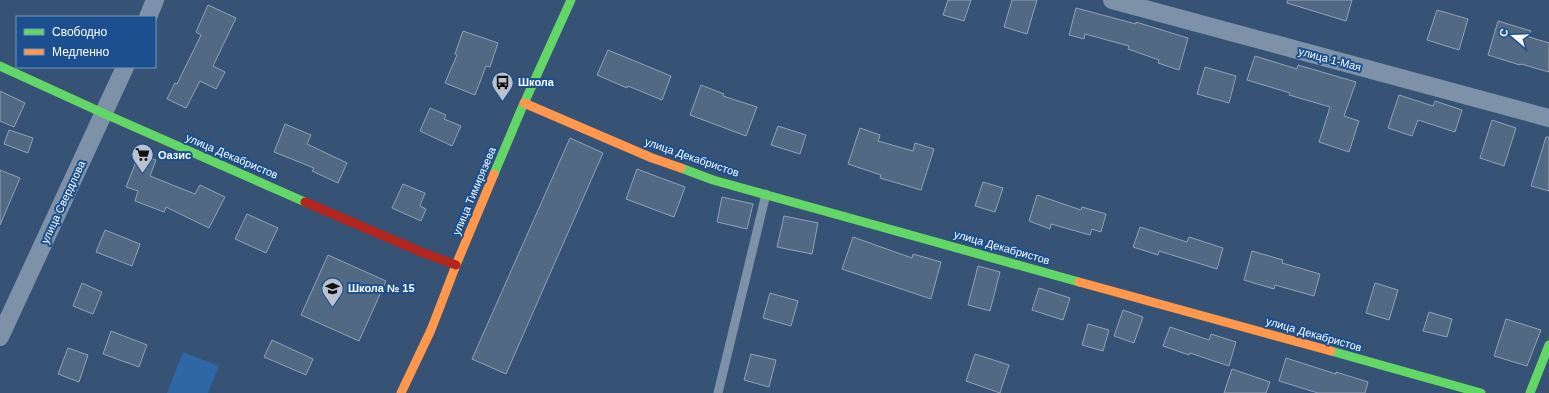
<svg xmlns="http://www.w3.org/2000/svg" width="1549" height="393" font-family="Arial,sans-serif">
  <rect width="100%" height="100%" fill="#365274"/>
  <path fill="#2f66a5" d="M183 352 219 366 208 393H167Z"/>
  <path fill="#526984" stroke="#92a2b6" d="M948 0H971L964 21 943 15Z
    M1012 0H1037L1027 34 1004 27Z
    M1288 0H1352L1346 21 1287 3Z
    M208 5 236 18 213 66 225 72 216 89 200 81 186 108 167 99 175 83 177 84 201 35 196 32Z
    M1076 8 1136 24V22L1188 38 1179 70 1158 63 1159 60 1128 49 1129 46 1085 34 1084 39 1069 35Z
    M1437 10 1468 19 1459 50 1427 40Z
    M1498 21 1531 31 1529 37 1549 43V72L1521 64 1520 65 1488 55Z
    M463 31 498 43 490 67 486 66 475 95 445 83 457 55 455 54Z
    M608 50 671 76 662 100 628 86 627 88 597 75Z
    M1255 56 1297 69 1298 65 1356 82 1344 116 1359 121 1349 152 1319 142 1330 107 1289 95 1290 93 1247 80Z
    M1205 67 1236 76 1229 103 1197 94Z
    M701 85 724 94 723 96 757 107 746 136 690 115Z
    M0 91 25 103 14 127 0 121Z
    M1399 95 1433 106 1435 101 1462 110 1455 132 1418 120 1412 136 1388 128Z
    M430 108 446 115 444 119 461 126 452 146 420 131Z
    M1492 120 1516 128 1504 166 1480 158Z
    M285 124 311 135 307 144 347 163 338 183 312 171 314 168 274 152Z
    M778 126 806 135 800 154 771 145Z
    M860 128 880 135 878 141 913 151 915 143 934 149 921 190 880 178 881 175 848 164Z
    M9 130 33 138 28 153 4 144Z
    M1546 137H1549V191L1531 186Z
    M570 138 603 153 506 374 472 359Z
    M139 154 156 160 150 176 195 194 200 185 225 197 209 228 166 207 164 212 135 201 138 191 126 187Z
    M637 169 685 187 674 217 626 199Z
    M0 170 20 178 0 225Z
    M983 182 1003 188 995 212 975 206Z
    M403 184 425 193 420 206 426 209 421 221 392 208Z
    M1037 195 1081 210 1082 207 1106 214 1101 232 1092 229 1090 235 1051 224 1050 229 1029 221Z
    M722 197 753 204 747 229 717 222Z
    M247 214 278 228 266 253 235 239Z
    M784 216 818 223 812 254 777 247Z
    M1140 227 1187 242 1189 237 1223 248 1217 269 1159 251 1158 255 1133 247Z
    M105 230 140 244 132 266 96 252Z
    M853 237 912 258 913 254 941 262 931 299 842 269Z
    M1252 251 1283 260 1282 263 1320 274 1314 296 1275 285 1274 289 1244 280Z
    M328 255 386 281 359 341 301 315Z
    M978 266 1000 272 990 311 968 305Z
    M82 283 102 292 93 314 73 306Z
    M1375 283 1398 290 1389 320 1366 313Z
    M1039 288 1070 298 1063 320 1032 310Z
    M770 293 798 301 791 326 763 318Z
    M1123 310 1143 317 1134 343 1114 336Z
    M1429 312 1452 319 1447 337 1423 331Z
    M1506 319 1541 330 1527 366 1494 356Z
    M1088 324 1109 330 1103 351 1082 345Z
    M1170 327 1209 340 1211 334 1236 342 1229 366 1190 353 1189 355 1163 346Z
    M111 331 147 345 139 367 103 354Z
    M272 340 313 359 306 375 264 357Z
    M68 348 88 355 79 382 58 374Z
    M751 354 776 360 769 387 744 380Z
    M975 354 1009 365 1000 393 966 381Z
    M1286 358 1336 374V372L1368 382 1365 393H1318L1279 381Z
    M1232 369 1270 382 1266 393H1224Z"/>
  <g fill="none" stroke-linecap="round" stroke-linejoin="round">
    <path stroke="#7d92a8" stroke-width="9" d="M718 393 766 194"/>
    <path stroke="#7d92a8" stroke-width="18" d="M1112 0 1549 118
      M148 17 155 0
      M0 337 125 67"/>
    <path stroke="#63d668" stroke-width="9" d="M0 66 105 114 305 202
      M681 168 713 180 1079 282
      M494 174 521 110 571 0
      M1331 351 1481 393
      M1530 393 1549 345"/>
    <path stroke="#ff974d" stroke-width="9" d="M524 103 652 158 681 168
      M1079 282 1331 351
      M401 393 431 330 456 265 494 174"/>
    <path stroke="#b3261e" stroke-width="9" d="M305 202 421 252 456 265"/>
  </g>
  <defs>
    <symbol id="bus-pin" viewBox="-11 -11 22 30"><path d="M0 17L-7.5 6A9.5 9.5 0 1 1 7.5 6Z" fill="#b9c2ce" stroke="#1b4f8f"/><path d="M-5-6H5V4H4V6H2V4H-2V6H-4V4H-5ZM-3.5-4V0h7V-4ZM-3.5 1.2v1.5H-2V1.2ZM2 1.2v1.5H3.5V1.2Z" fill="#111"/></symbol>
    <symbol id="supermarket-pin" viewBox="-11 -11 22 30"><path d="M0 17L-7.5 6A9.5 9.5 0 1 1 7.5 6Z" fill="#b9c2ce" stroke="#1b4f8f"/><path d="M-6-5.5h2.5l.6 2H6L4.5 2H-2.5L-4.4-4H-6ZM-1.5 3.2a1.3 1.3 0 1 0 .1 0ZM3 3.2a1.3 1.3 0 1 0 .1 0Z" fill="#111"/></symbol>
    <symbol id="school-pin" viewBox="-11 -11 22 30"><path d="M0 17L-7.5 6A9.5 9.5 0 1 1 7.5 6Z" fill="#b9c2ce" stroke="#1b4f8f"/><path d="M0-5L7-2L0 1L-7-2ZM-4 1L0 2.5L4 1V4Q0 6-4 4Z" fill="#111"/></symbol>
  </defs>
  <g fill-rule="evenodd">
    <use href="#bus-pin" x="490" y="70" width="25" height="34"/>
    <use href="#supermarket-pin" x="130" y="142" width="25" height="34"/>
    <use href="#school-pin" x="320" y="276" width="25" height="34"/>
  </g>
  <g text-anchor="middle" stroke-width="4" stroke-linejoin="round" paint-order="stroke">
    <g font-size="11" fill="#fff" stroke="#1b4f8f">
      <text transform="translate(1330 59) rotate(15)" y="4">улица 1-Мая</text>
      <text transform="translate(232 156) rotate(23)" y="4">улица Декабристов</text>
      <text transform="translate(692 157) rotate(19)" y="4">улица Декабристов</text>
      <text transform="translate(474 191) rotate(-67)" y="4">улица Тимирязева</text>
      <text transform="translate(63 202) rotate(-65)" y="4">улица Свердлова</text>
      <text transform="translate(1002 247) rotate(16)" y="4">улица Декабристов</text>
      <text transform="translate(1314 334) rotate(16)" y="4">улица Декабристов</text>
    </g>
    <g font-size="11" font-weight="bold" fill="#fff" stroke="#1b4f8f" text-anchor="start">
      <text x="518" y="86">Школа</text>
      <text x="158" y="159">Оазис</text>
      <text x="348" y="292">Школа № 15</text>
    </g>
  </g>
  <rect x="16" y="16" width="140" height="52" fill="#1b4f8f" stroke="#7695bc"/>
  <rect x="24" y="29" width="20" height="6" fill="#63d668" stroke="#7695bc"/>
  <text x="52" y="36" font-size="12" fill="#ffffff">Свободно</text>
  <rect x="24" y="49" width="20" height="6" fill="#ff974d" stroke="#7695bc"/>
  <text x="52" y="56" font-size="12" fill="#ffffff">Медленно</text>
  <g transform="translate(1513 36) rotate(289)" stroke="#1b4f8f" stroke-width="3" paint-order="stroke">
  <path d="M0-3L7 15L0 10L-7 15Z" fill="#ffffff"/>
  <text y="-6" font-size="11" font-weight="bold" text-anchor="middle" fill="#ffffff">С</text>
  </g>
</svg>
